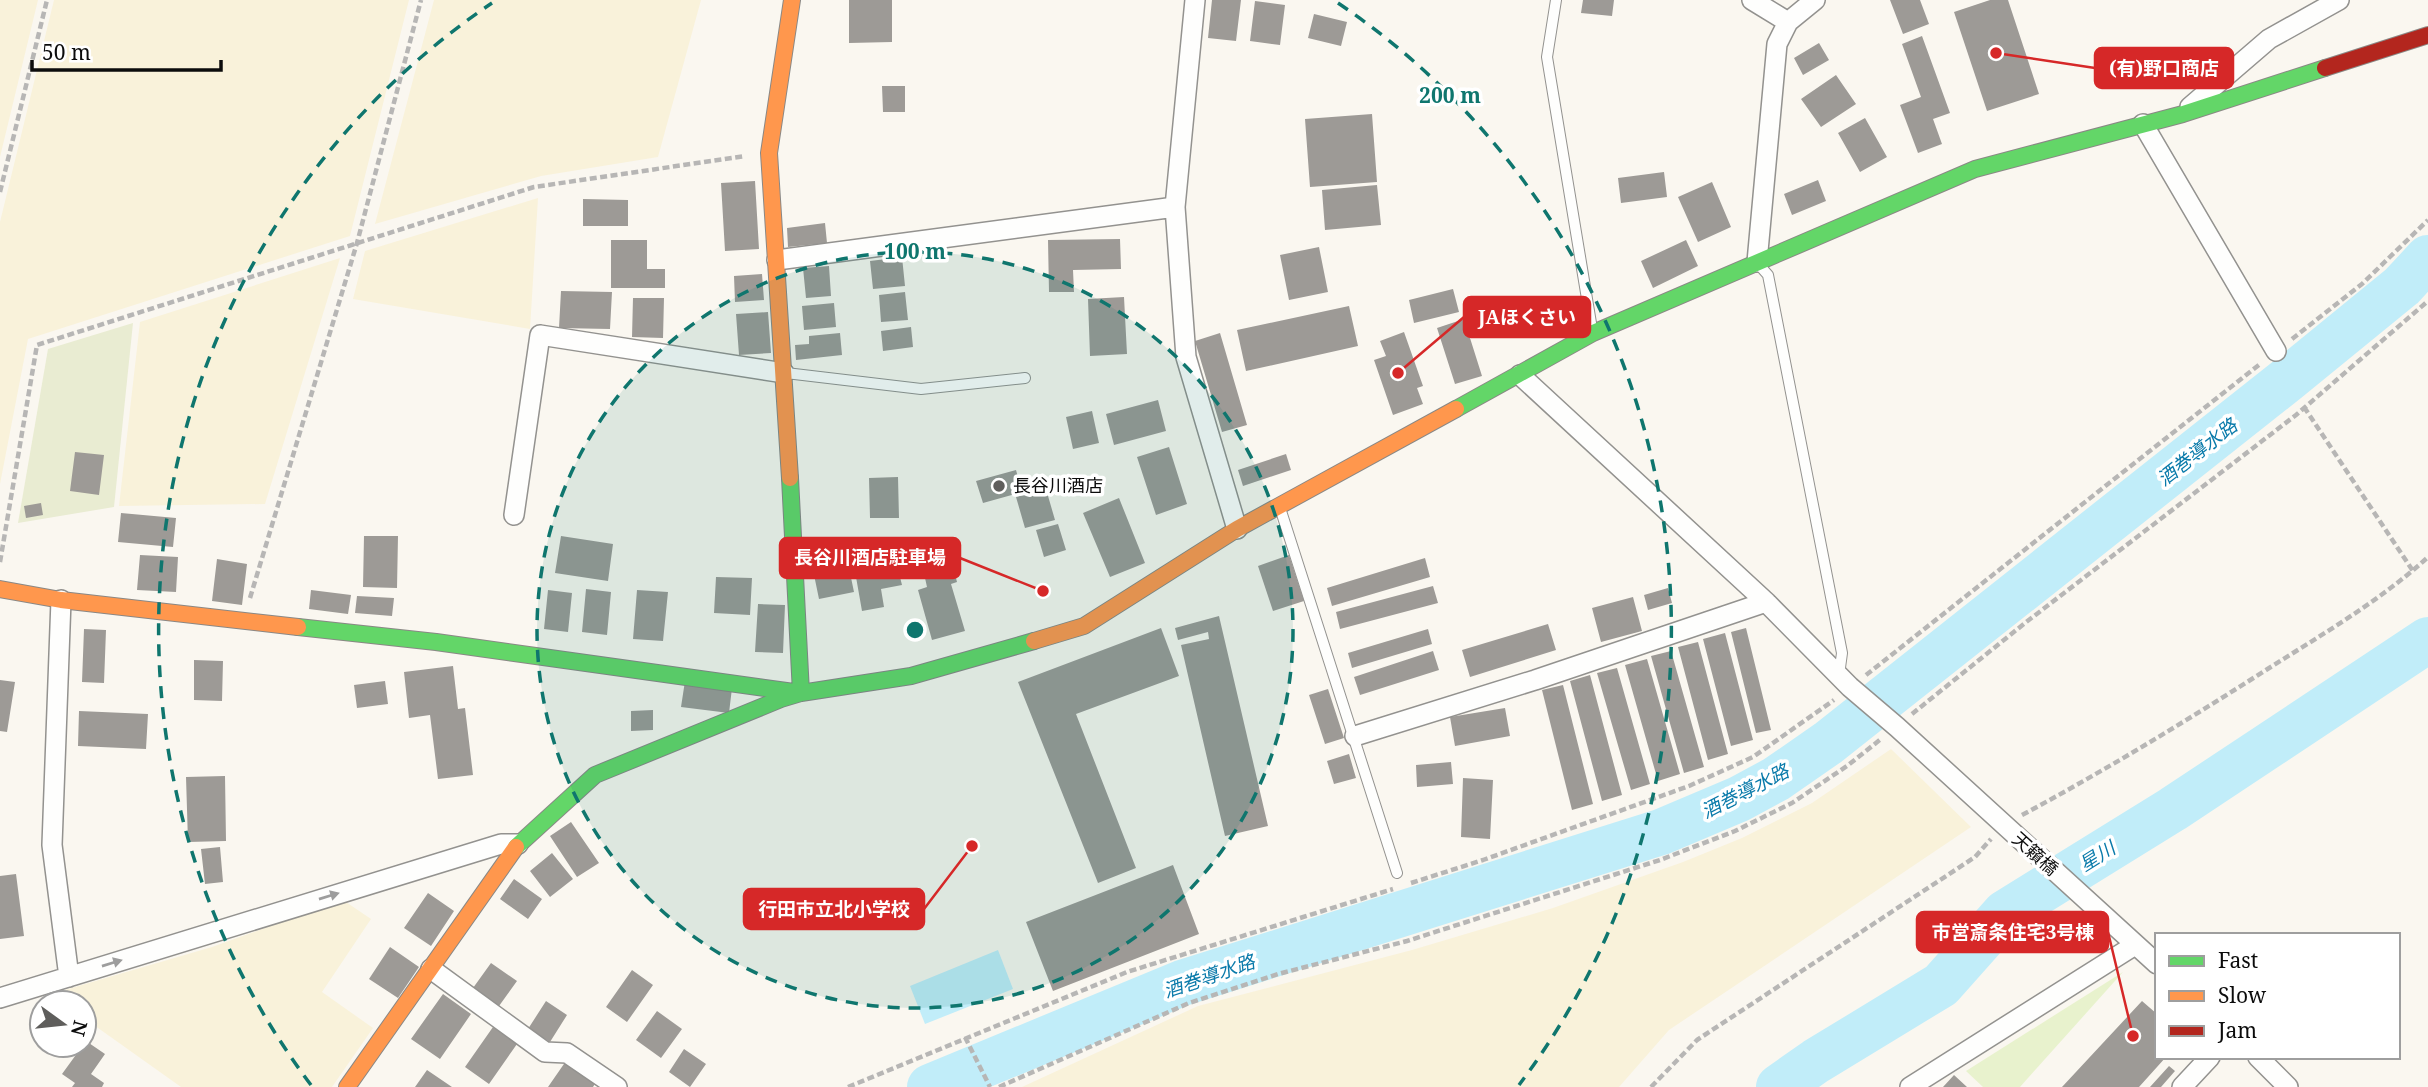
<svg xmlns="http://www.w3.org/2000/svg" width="2428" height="1087" font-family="'Noto Serif','Noto Sans JP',serif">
  <rect width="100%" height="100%" fill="#faf7f0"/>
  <path fill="#f9f2da" d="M0 0H38L0 157Z
    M54 0H409L350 236 28 339 0 484V222Z
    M434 0H701L658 157 541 176 375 224Z
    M538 198 530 329 353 299 365 251Z
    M340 258 265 504 119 506 140 322Z
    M1891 749 1971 827 1669 1030 1619 1087H1022L1198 1006 1412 950 1553 908 1683 862 1742 838 1812 803Z
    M343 900 371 919 322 992 373 1028 332 1087H181L84 1018V1003H63L51 994 212 947Z"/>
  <path fill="#e8f2cd" d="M2123 972 2020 1087H1983L1966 1071Z"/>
  <path fill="#e9ecd2" d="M133 323 114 507 18 523 48 349Z"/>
  <path fill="#c1edf9" d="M998 950 1013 989 925 1024 910 986Z"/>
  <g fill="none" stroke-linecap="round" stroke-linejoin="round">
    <path stroke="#c1edf9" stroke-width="46" d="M930 1087 1182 983 1661 832 1739 799 1776 779 1828 743 2288 379 2402 286 2428 258
      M1779 1087 1816 1061 1941 985 2005 913 2173 809 2428 640"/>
  </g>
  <path fill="#9d9a96" d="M849 0H892V42L849 43Z
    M1212 0H1241L1236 41 1208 38Z
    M1583 0H1614L1612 16 1581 13Z
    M1890 0H1920L1929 24 1903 34Z
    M1990 0H2008L2039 94 1987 111 1954 12Z
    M1255 1 1285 5 1280 45 1250 41Z
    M1314 14 1347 22 1341 46 1308 38Z
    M1922 36 1950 113 1933 119 1942 144 1918 153 1900 105 1921 97 1902 44Z
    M1819 43 1829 60 1803 75 1794 58Z
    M1836 75 1856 104 1821 127 1801 99Z
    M882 86H905V112H883Z
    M1372 114 1377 182 1310 187 1305 119Z
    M1865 118 1887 157 1860 172 1838 133Z
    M1664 172 1667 197 1621 203 1618 178Z
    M1818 180 1826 201 1792 215 1784 194Z
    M755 181 759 249 725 251 721 183Z
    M1712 182 1731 227 1698 242 1678 197Z
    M1377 185 1381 225 1325 230 1322 190Z
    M583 199 628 200V226H583Z
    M825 223 827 243 788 247 787 228Z
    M1120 239 1121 269 1073 270 1074 292H1049L1048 240Z
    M611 240H647V269H665V288H611Z
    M1686 240 1698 266 1653 288 1641 261Z
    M1319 247 1328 292 1289 300 1280 255Z
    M902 257 905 286 873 289 870 261Z
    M829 266 831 296 806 298 803 268Z
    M762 274 764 300 735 302 734 276Z
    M1453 289 1459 312 1414 323 1409 300Z
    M561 291 612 292 610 329 559 328Z
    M905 292 908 320 881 322 879 295Z
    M1124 297 1127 354 1090 356 1088 299Z
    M633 298H664L663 338 632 337Z
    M834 303 836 327 804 330 802 306Z
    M1349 306 1358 346 1246 371 1237 330Z
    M768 312 771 353 739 355 736 314Z
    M1464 319 1482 376 1455 384 1437 328Z
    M911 327 913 347 883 351 881 331Z
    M1404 332 1423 386 1417 388 1423 404 1393 415 1374 360 1386 356 1380 341Z
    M840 333 842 355 796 360 795 345 809 344V336Z
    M1220 333 1247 425 1222 432 1195 341Z
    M1158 400 1166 431 1114 445 1106 414Z
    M1092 411 1099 443 1073 449 1066 417Z
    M1169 447 1187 504 1156 515 1137 457Z
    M75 452 104 455 99 495 70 491Z
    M1286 454 1291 470 1243 486 1238 470Z
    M1016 470 1022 492 983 503 976 481Z
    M898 477 899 518H870L869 478Z
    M1046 489 1055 520 1025 528 1016 497Z
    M1119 498 1145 563 1110 577 1083 513Z
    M41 503 43 515 26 518 24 506Z
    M121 513 176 518 173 547 118 542Z
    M1058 524 1066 550 1044 557 1036 530Z
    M364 536H398L397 588 363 587Z
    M561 536 613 544 608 581 555 573Z
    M947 544 957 582 951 584 965 631 932 640 918 590 927 587 919 551Z
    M907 551 911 571 899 573 902 585 881 589 884 607 862 611 853 560Z
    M140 555 178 557 176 592 137 590Z
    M1289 555 1304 601 1273 611 1258 566Z
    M1425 558 1430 577 1332 606 1327 588Z
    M217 559 247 564 242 605 212 601Z
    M848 563 854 592 819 599 813 570Z
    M716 577 752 578 750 615 714 613Z
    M1433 586 1438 603 1340 629 1336 612Z
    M1668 588 1672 603 1648 610 1644 595Z
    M586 589 611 592 607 635 582 632Z
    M311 590 351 595 348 614 309 609Z
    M548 590 572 593 568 632 544 629Z
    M637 590 668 592 663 641 633 639Z
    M357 596 394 598 392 616 355 613Z
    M1633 597 1642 631 1601 642 1592 608Z
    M758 604 785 605 783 653 755 652Z
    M1219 616 1268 826 1225 836 1181 645 1209 639 1208 632 1178 640 1175 628Z
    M1548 624 1556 650 1470 677 1462 650Z
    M1161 628 1179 676 1076 714 1136 868 1098 883 1018 682Z
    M1746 628 1771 730 1756 733 1731 632Z
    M84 629 106 630 104 683 82 682Z
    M1428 629 1432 644 1352 668 1348 653Z
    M1725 633 1753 740 1731 746 1703 639Z
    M1698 642 1728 754 1708 760 1678 647Z
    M1433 651 1439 670 1360 695 1354 677Z
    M1671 651 1704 767 1684 773 1651 656Z
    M1647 659 1680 774 1658 781 1625 665Z
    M194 660 223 661 222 701 194 700Z
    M453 666 458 709 465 708 473 775 438 779 430 715 409 718 404 672Z
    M1617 668 1650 784 1631 790 1597 673Z
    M1590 675 1622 795 1602 801 1570 681Z
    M0 680 15 682 7 732 0 731Z
    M385 681 388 704 357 708 354 685Z
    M685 681 732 688 729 713 681 707Z
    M1563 685 1593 804 1572 810 1542 690Z
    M1328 689 1344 738 1325 744 1309 695Z
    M1505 708 1510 736 1455 746 1450 717Z
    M653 710V730L631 731V711Z
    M79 711 148 714 146 749 78 746Z
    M1349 754 1356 778 1334 784 1327 761Z
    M1451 762 1453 784 1417 787 1416 765Z
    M225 776 226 841 188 842 186 777Z
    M1463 778 1493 780 1490 839 1461 837Z
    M571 822 599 863 577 877 550 836Z
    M220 847 223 882 205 884 201 849Z
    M552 853 573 879 550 897 530 871Z
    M1173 865 1199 934 1053 991 1026 922Z
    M16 874 24 936 0 939V876Z
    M514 879 542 899 528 919 500 899Z
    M428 893 454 911 431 946 404 928Z
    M390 947 419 967 398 998 369 979Z
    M491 963 517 981 499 1006 473 988Z
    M632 970 653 985 627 1022 606 1007Z
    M443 994 471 1014 440 1059 411 1039Z
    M546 1001 567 1015 550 1042 528 1029Z
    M2142 1001 2157 1014V1057H2166L2139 1087H2062Z
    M657 1011 682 1029 661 1058 636 1040Z
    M493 1027 517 1044 489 1084 465 1067Z
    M86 1041 105 1054 91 1074 104 1083 102 1087H72L75 1083 62 1074Z
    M684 1049 706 1064 690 1087 669 1072Z
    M566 1061 596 1082 593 1087H548Z
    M2169 1066 2175 1071 2161 1087H2150Z
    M427 1070 452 1087H415Z
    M1954 1075 1967 1087H1943Z"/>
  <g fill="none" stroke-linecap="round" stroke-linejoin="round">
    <defs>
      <path id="lane" d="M1556 0 1547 57 1592 329
        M1760 266 1768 275 1842 653 1839 675
        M786 373 921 389 1025 378
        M1281 511 1397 873"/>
      <path id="street" d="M1195 0 1175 207 1186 357 1237 529
        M1752 0 1788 22
        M2190 107 2269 39 2339 0
        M2143 124 2276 351
        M777 260 1175 207
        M1757 262 1777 44 1788 22 1815 0
        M1520 375 1766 602 1850 687 1897 727 2157 964
        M514 515 540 335 784 373
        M61 600 52 845 69 977
        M1355 736 1535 680 1766 602
        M431 969 545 1052 567 1053 617 1087
        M0 998 501 844H518
        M2258 1057 2288 1087
        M1910 1087 2135 945
        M2182 1087 2210 1057"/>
      <path id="fast" d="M1456 409 1593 333 1975 169 2183 114 2325 68
        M298 627 436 642 801 693 911 676 1034 641
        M516 847 595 775 781 699 801 693 790 478"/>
      <path id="slow" d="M790 478 769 153 792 0
        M0 589 61 600 298 627
        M1034 641 1084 626 1237 529 1456 409
        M347 1087 516 847"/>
      <path id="jam" d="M2325 68 2428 35"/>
    </defs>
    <use href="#lane" stroke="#93928f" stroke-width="12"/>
    <use href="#street" stroke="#93928f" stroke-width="22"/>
    <use href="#fast" stroke="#8a8885" stroke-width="18"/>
    <use href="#slow" stroke="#8a8885" stroke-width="18"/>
    <use href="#jam" stroke="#8a8885" stroke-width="18"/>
    <path stroke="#b7b6b5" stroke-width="4.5" stroke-dasharray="7 3.5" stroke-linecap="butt" d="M0 192 47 0
      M2292 339 2362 284 2428 220
      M2304 407 2413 571
      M0 562 37 345 534 187 745 156
      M250 598 357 243 421 0
      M1866 675 2260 364
      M1912 714 2025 623 2296 415 2428 301
      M2022 815C2106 770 2186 721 2266 670 2321 635 2380 601 2428 557
      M1411 883 1483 860 1689 786 1753 757 1834 700
      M965 1037 990 1087
      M848 1087 1127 972 1393 889
      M999 1087 1189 1003 1278 974 1407 941 1660 860 1735 831 1792 803 1847 766 1881 739
      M1651 1087 1697 1040 1975 857 1991 839"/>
    <use href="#lane" stroke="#fefefd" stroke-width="10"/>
    <use href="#street" stroke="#fefefd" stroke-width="19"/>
    <use href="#fast" stroke="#63d668" stroke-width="16"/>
    <use href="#slow" stroke="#ff974d" stroke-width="16"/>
    <use href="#jam" stroke="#b3261e" stroke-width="16"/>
  </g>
  <defs><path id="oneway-solid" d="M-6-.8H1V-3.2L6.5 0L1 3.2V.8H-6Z" transform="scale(1.75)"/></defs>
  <g fill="#9d9d9d">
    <use href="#oneway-solid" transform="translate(329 896) rotate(-17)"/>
    <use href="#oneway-solid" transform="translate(112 963) rotate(-17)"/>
  </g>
  <circle cx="915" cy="630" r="378" fill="#0f766e" fill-opacity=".12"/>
  <g fill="none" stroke="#0f766e" stroke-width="3.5" stroke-dasharray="12 9">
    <circle cx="915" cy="630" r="378"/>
    <path d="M311 1085A756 756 0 0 1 492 3M1338 3A756 756 0 0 1 1519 1085"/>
  </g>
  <circle fill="#5f5e5c" stroke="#fff" stroke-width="2.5" cx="999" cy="486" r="7"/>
  <g text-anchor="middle" stroke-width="7" stroke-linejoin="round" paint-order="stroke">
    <g font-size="18" fill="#0c0c0c" stroke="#fff" text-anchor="start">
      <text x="1013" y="492">長谷川酒店</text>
    </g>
    <g font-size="18" fill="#0c0c0c" stroke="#fff">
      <text transform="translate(2035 854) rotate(42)" y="6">天籟橋</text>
    </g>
    <g font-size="19" font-style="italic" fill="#097aaa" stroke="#fff">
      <text transform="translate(2197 452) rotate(-38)" y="7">酒巻導水路</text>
      <text transform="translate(1745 791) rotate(-27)" y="7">酒巻導水路</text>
      <text transform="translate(2097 856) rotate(-32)" y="7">星川</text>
      <text transform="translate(1209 976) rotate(-19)" y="7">酒巻導水路</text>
    </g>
  </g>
  <circle cx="915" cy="630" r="10" fill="#0f766e" stroke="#fff" stroke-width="3.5"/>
  <g font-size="21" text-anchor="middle" font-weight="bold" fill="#0f766e" stroke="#fff" stroke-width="7" stroke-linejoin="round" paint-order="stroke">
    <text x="1450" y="103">200 m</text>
    <text x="915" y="259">100 m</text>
  </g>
  <path fill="none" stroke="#d62828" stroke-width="2.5" d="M1996 53L2095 68M1398 373L1464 317M1043 591L960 558M972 846L924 909M2133 1036L2108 932"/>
  <g fill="#d62828" stroke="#fff" stroke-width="2.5">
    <circle cx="1996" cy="53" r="7"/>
    <circle cx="1398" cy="373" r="7"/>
    <circle cx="1043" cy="591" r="7"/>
    <circle cx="972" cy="846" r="7"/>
    <circle cx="2133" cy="1036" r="7"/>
  </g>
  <g fill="#d62828" stroke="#d62828" stroke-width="2.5">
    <rect x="2095" y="48" width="138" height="40" rx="7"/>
    <rect x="1464" y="297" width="126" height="40" rx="7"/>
    <rect x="780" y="538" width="180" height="40" rx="7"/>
    <rect x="744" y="889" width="180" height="40" rx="7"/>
    <rect x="1917" y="912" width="191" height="40" rx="7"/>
  </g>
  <g font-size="19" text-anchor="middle" font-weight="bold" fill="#fff">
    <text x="2164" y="75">(有)野口商店</text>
    <text x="1527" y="324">JAほくさい</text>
    <text x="870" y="564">長谷川酒店駐車場</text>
    <text x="834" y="916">行田市立北小学校</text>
    <text x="2013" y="939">市営斎条住宅3号棟</text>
  </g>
  <rect x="2155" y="933" width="245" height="126" fill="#ffffff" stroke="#9e9e9e" stroke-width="2"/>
  <rect x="2169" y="956" width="35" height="10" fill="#63d668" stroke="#9e9e9e" stroke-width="2"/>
  <text x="2218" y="968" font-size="21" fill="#0c0c0c">Fast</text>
  <rect x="2169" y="991" width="35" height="10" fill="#ff974d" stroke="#9e9e9e" stroke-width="2"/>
  <text x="2218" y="1003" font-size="21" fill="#0c0c0c">Slow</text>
  <rect x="2169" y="1026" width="35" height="10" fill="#b3261e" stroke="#9e9e9e" stroke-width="2"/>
  <text x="2218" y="1038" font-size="21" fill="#0c0c0c">Jam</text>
  <g transform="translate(63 1024) rotate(105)"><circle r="33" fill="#ffffff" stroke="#9e9e9e" stroke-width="2"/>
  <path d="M0-5L12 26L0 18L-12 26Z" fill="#5f5e5c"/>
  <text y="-10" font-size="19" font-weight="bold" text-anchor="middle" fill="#0c0c0c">N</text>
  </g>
  <path d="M32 60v10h189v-10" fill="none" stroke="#0c0c0c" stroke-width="3.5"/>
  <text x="42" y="60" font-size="21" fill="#0c0c0c" stroke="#ffffff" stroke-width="5" paint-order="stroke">50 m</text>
</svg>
